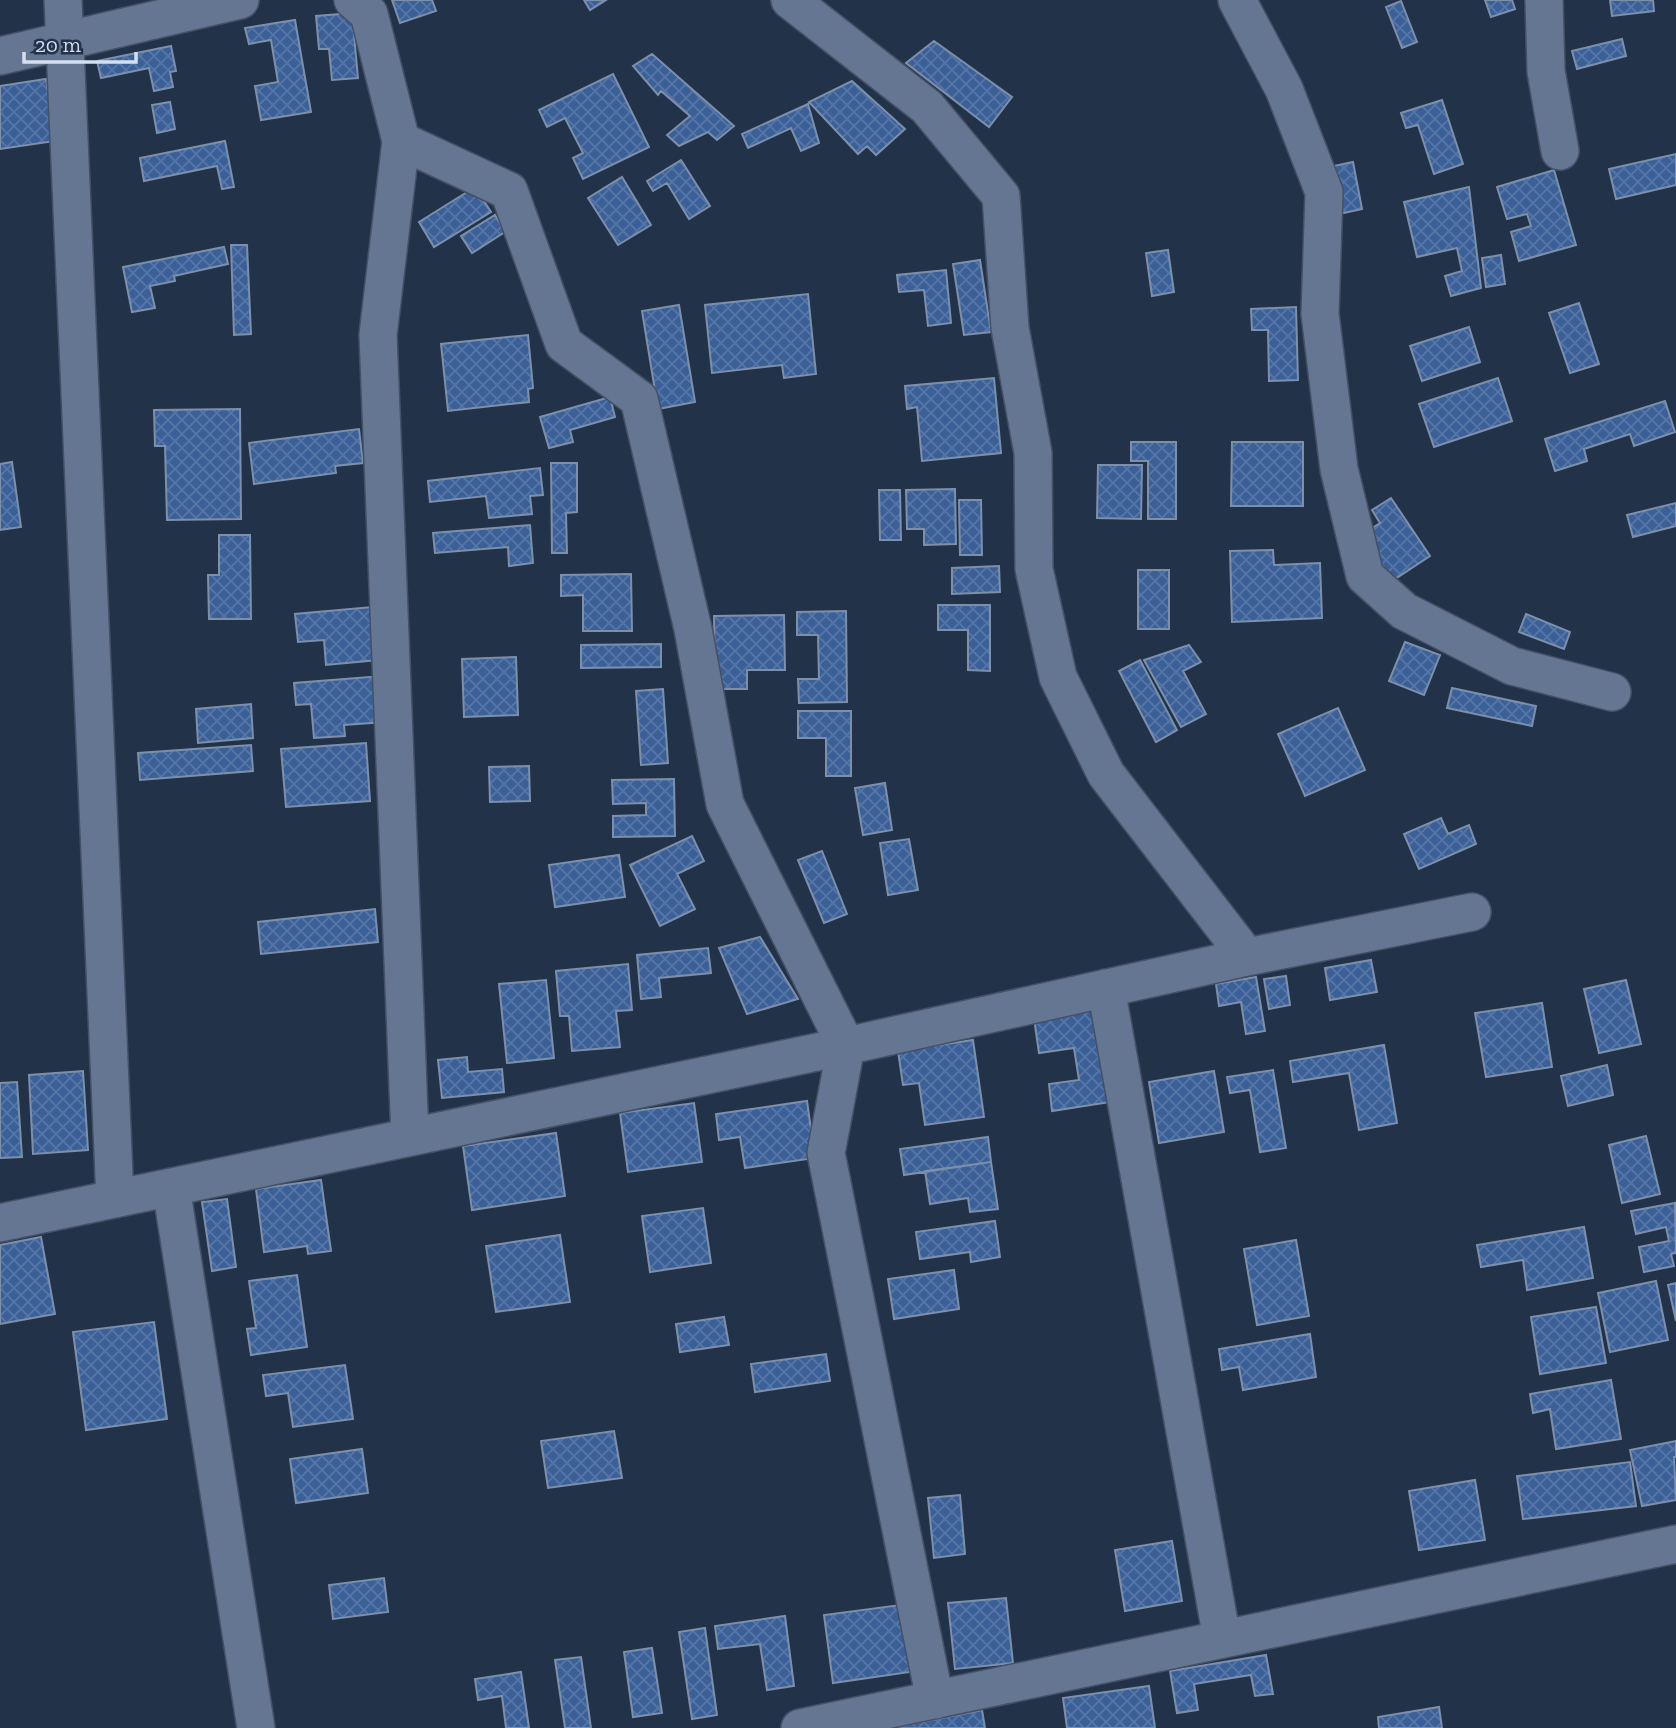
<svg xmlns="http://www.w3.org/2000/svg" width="1676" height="1728" font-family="'Zilla Slab',serif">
  <defs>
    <pattern id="building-cross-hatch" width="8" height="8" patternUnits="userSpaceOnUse" patternTransform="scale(1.75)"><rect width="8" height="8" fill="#3b6098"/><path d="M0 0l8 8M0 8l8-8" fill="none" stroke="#5676a7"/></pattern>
  </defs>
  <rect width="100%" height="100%" fill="#223249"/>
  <path fill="url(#building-cross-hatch)" stroke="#7c8fab" stroke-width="2" d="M392 0H432L436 11 400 23Z
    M584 0H606L590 10Z
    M1485 0H1512L1515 9 1491 17Z
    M1610 0H1653L1654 11 1612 16Z
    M1401 1 1417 42 1402 48 1386 7Z
    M352 13 358 78 332 80 329 49H319L316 16Z
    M295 20 311 112 261 120 255 86 278 82 271 40 249 44 245 28Z
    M1622 39 1626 56 1577 69 1572 51Z
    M934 41 1012 97 989 127 906 63Z
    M171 46 176 71 170 72 173 87 154 91 149 68 101 78 97 61Z
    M652 54 734 126 717 140 708 132 679 146 667 135 690 116 661 91 658 95 633 66Z
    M613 74 649 147 583 179 573 158 583 153 565 118 547 127 539 110Z
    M46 79 55 141 0 149V86Z
    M852 81 905 129 876 155 867 146 858 154 809 102Z
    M1442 100 1463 164 1434 174 1418 125 1406 128 1401 113Z
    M170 102 175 129 157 133 152 105Z
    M808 104 819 143 801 151 791 128 748 148 742 134Z
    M225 141 234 187 222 189 217 166 144 181 140 158Z
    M1676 154V185L1616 199 1609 169Z
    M681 160 710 206 689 219 667 183 653 191 647 181Z
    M1353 162 1362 209 1339 214 1329 167Z
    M1554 170 1576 245 1519 261 1511 232 1531 226 1527 214 1507 219 1497 187Z
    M622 177 651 225 618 245 588 198Z
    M475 187 491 212 434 247 419 222Z
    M1469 187 1481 288 1451 296 1445 276 1462 271 1457 248 1417 257 1404 202Z
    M495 215 505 232 472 253 461 236Z
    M231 245H247L251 334 234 335Z
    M224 247 228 264 174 276 175 281 150 286 155 308 132 312 123 267Z
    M1168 250 1174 292 1152 296 1146 253Z
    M1501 255 1505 284 1486 287 1482 258Z
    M980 260 991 332 964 335 953 264Z
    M946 270 951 323 928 326 924 290 899 292 897 275Z
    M808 294 816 374 784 378 782 365 712 373 705 305Z
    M1579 303 1599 364 1570 373 1549 313Z
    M679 305 695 402 658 409 642 311Z
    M1296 307 1298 380 1269 381 1268 330H1252L1251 309Z
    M1469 327 1480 362 1422 381 1410 346Z
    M528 335 533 388 528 389 529 402 448 411 441 344Z
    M994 378 1001 453 922 461 917 407 907 409 905 386Z
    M1498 378 1512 421 1434 447 1419 404Z
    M610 397 615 417 570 430 573 442 549 448 540 417Z
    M1665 401 1675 432 1634 446 1630 434 1584 449 1587 461 1555 471 1545 439Z
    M240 409 241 519 167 520 165 446H155L154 410Z
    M359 429 363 463 335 466 336 473 254 484 249 443Z
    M1131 442H1176V519H1148V461H1131Z
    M1232 442H1303V506H1231Z
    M12 462 21 527 0 530V464Z
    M551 463H577V512L566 513 567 553H552Z
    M1098 465H1142L1141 519 1097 518Z
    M540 468 543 495 530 496 532 514 489 518 486 496 430 502 428 481Z
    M955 489 956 544 924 545V529H907L906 490Z
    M879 490H900L901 540H880Z
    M1391 498 1430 556 1392 581 1363 534 1380 523 1372 510Z
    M959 500H981L982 555H960Z
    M1676 503V526L1633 537 1627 515Z
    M530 525 533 563 509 566 508 547 435 553 433 533Z
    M219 535H250L251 619H209L208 575H219Z
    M1273 550 1274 565 1320 563 1322 618 1232 622 1230 551Z
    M999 566 1000 592 952 594V568Z
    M1138 570H1169V629H1138Z
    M631 574 632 631H583V595L561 596V575Z
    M938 605H990V671L968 670V630H938Z
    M372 607 378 660 326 665 324 640 298 642 295 614Z
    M846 611 847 702 799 703 798 679H819L818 635H797V612Z
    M1526 614 1570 632 1564 649 1519 632Z
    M784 615 785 670H747V689H715L714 616Z
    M1405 642 1440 655 1424 695 1389 681Z
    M661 644V667L581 668V645Z
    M1189 645 1201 662 1183 671 1206 714 1181 727 1144 660Z
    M516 657 518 715 464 717 462 659Z
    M1140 660 1177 730 1156 742 1119 671Z
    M382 676 385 722 344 725 345 736 314 738 311 704 296 705 294 683Z
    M1452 688 1536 706 1532 726 1447 708Z
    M663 689 668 763 641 765 636 691Z
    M251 704 253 738 198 743 196 709Z
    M1338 708 1365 770 1305 796 1278 734Z
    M798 711H851V776H826V738H798Z
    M366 743 370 801 286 807 281 749Z
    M251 745 253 771 140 780 138 753Z
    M529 766 530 801 490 802 489 767Z
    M674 779 675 836 613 837V816L646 815V803L613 804 612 780Z
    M885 783 892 830 863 835 855 788Z
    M1441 818 1448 834 1469 825 1476 844 1419 869 1404 834Z
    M692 836 704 861 677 874 695 909 660 926 630 865Z
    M909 839 918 890 888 895 880 843Z
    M822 851 847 914 824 923 798 860Z
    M619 855 625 897 555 907 549 865Z
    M375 909 378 942 261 954 258 922Z
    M760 937 798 999 747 1014 719 948Z
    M708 948 711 973 659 978 661 997 641 999 637 955Z
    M1371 960 1377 992 1330 1000 1325 968Z
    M628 964 632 1010 616 1011 620 1047 572 1051 569 1016H560L556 971Z
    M1286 976 1290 1005 1269 1009 1264 979Z
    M1256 977 1265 1031 1246 1034 1241 1002 1219 1006 1216 984Z
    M546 980 554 1058 507 1063 499 984Z
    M1626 980 1641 1044 1599 1053 1584 989Z
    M1542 1003 1552 1067 1486 1077 1475 1013Z
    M1104 1009 1117 1101 1052 1111 1049 1084 1079 1080 1074 1048 1039 1053 1034 1018Z
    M973 1040 984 1117 925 1125 919 1083 903 1085 898 1051Z
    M1384 1045 1397 1123 1359 1130 1349 1073 1293 1082 1290 1061Z
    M467 1057 468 1072 502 1069 504 1092 442 1098 438 1060Z
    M1607 1065 1613 1095 1568 1106 1561 1076Z
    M1273 1070 1286 1148 1260 1152 1250 1090 1230 1093 1227 1077Z
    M83 1071 88 1150 33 1154 29 1075Z
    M1214 1071 1224 1132 1159 1143 1149 1082Z
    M17 1082 22 1157 0 1158V1083Z
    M807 1101 815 1158 745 1168 740 1137 719 1140 716 1114Z
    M694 1103 702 1162 628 1172 620 1113Z
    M556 1133 565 1196 472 1210 463 1146Z
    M1646 1136 1660 1194 1622 1203 1609 1145Z
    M988 1137 991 1162 904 1175 900 1149Z
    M991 1162 998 1209 970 1212 968 1198 930 1204 925 1171Z
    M321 1180 331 1251 308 1254 307 1246 264 1252 256 1189Z
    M227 1199 236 1267 212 1271 202 1202Z
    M1675 1203 1676 1253 1671 1254 1674 1266 1644 1272 1639 1247 1669 1241 1666 1227 1636 1234 1631 1211Z
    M703 1208 711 1263 650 1272 642 1216Z
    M995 1221 1000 1257 971 1262 970 1252 920 1259 916 1232Z
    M1584 1227 1593 1278 1527 1290 1523 1260 1481 1267 1477 1245Z
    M560 1235 570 1302 496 1312 486 1246Z
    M41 1237 55 1314 0 1324V1245Z
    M1296 1240 1309 1316 1257 1325 1244 1249Z
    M954 1270 959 1309 894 1319 888 1279Z
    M297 1275 307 1347 251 1355 247 1329 256 1328 249 1281Z
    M1656 1281 1668 1340 1610 1352 1598 1293Z
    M1676 1283V1321L1668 1285Z
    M1596 1307 1606 1363 1540 1374 1531 1317Z
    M724 1317 729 1345 680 1352 676 1324Z
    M154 1322 167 1419 86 1430 73 1332Z
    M1310 1334 1316 1377 1243 1390 1239 1367 1222 1370 1219 1349Z
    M826 1354 830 1381 755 1392 751 1364Z
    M345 1365 353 1419 293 1427 288 1393 266 1396 263 1375Z
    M1611 1380 1621 1439 1556 1449 1550 1409 1533 1413 1530 1394Z
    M614 1431 622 1478 548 1488 541 1441Z
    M1676 1441V1457H1674L1676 1500 1642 1506 1630 1450Z
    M362 1449 368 1493 296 1503 290 1459Z
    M1630 1462 1636 1506 1523 1519 1517 1476Z
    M1475 1480 1485 1540 1419 1550 1409 1491Z
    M960 1495 965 1554 934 1558 928 1498Z
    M1172 1541 1182 1601 1125 1611 1115 1550Z
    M384 1578 388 1612 333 1619 329 1585Z
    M1006 1598 1013 1663 955 1669 948 1603Z
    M900 1605 910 1672 833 1683 824 1615Z
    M785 1616 794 1686 767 1690 760 1644 718 1649 715 1626Z
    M705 1628 717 1715 692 1719 679 1632Z
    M652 1648 662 1713 633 1717 624 1652Z
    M1266 1655 1273 1694 1255 1696 1251 1675 1194 1684 1198 1710 1177 1713 1170 1671Z
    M581 1657 591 1728H565L555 1660Z
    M521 1672 529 1728H506L502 1696 478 1700 475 1679Z
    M1149 1686 1155 1728H1067L1063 1698Z
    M1439 1707 1442 1728H1379L1378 1717Z
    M982 1710 985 1728H891Z"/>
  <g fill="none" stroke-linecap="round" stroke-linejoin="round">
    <defs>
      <path id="minor" d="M63 0 115 1199
        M353 0 369 14 401 141 509 191 564 344 639 399 693 629 725 804 846 1046 826 1153 935 1700
        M790 0 927 107 1001 196 1010 328 1033 453 1034 569 1058 677 1106 774 1247 957
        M1237 0 1284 89 1324 192 1320 314 1339 469 1365 576 1404 611 1512 666 1612 692
        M1544 0 1546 71 1560 151
        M0 56 240 0
        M401 141 378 335 410 1137
        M1106 988 1222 1639
        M171 1187 256 1728
        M0 1223 846 1046 1247 957 1472 912
        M800 1728 1676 1544"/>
    </defs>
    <use href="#minor" stroke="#445065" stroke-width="40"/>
    <use href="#minor" stroke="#647691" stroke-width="37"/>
  </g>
  <path d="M24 52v10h112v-10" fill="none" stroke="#d5dfef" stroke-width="3.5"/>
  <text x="35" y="52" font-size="21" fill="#d5dfef" stroke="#223249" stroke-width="5" paint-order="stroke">20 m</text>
</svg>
